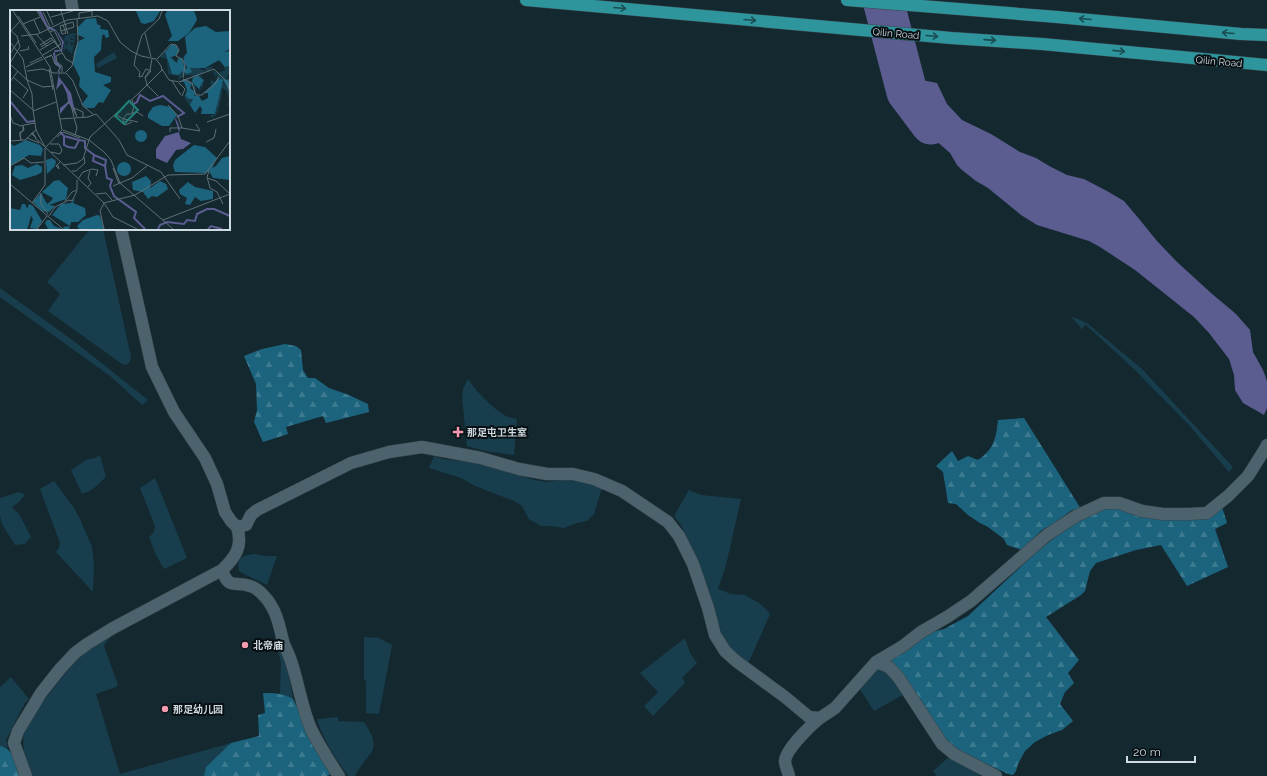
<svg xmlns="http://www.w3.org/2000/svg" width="1267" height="776" font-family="Raleway,'Noto Sans SC',sans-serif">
  <defs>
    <pattern id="forest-firs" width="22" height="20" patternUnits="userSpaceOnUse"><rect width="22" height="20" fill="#1c647e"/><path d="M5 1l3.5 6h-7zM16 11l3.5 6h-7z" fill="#3c7a90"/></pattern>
  </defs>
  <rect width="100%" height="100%" fill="#142830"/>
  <path fill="#183e4d" d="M90 229H103L131 357 130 361 127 365 122 364 48 311 60 294 54 288 47 282Z
    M0 288 75 342 148 400 142 405 110 376 0 297Z
    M1070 316 1087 323 1142 369 1233 467 1229 472 1188 424 1134 369 1086 325 1083 327 1082 330 1078 324Z
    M468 379C476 391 495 411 508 417 511 418 514 418 517 419L514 455 485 451 467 446 462 397 463 389Z
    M100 455 106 477C99 483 92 492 82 494L71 470 86 460 95 458Z
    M434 456 443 459 477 463 535 480 547 482 566 479 588 483 602 488 594 514 587 521 577 523 564 528 550 526H541L529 519 522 506 514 501 475 486 461 478 429 468Z
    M155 478 187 558 164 569 156 555 149 537 154 532 155 526 140 488Z
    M54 481 74 508 80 519 92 547 94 563 93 592 56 552 59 548 60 543 40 489Z
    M689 490 701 495 741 499 726 565 718 589 731 594 745 595 759 603 766 609 770 614 748 664 734 654 724 640 692 549 681 525 674 516Z
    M19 492 25 495 19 502 12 507 19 514 31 537 25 544 15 545 2 524 0 516V498Z
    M255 554 266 556H277L267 585 244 574 239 571C236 557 244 555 255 554Z
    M111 637 106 642 104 646 118 685 116 687 96 694 120 774 231 743 206 767 204 776H30C27 762 20 745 25 730 29 719 38 708 45 699 64 675 82 649 111 637Z
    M364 637 379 638 392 645 379 714 366 713V681L364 680Z
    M685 638 690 653 697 663 682 678 685 683 653 716 644 706 658 692 640 673Z
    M277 645C287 662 290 680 293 699L287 696 280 694 281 663Z
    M880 668 885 669 906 693 874 711 859 688 872 672Z
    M11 677 29 699 25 703 6 740 8 749 4 746H0V687Z
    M338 717V721L364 722C384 753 369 749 355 776H348C336 758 323 741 317 719Z
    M950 756 981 776H937L933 771Z"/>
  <path fill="url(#forest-firs)" d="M285 344 296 346 301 350 303 370 308 378H315L329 388 349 395 368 404 369 412 326 423 323 416 286 427 288 434 263 442 254 422 257 410 256 384 244 356 262 349Z
    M1024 418 1081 509 1072 510 1053 524 1042 530 1022 550 1007 545 1004 539 988 527 980 523 968 515 956 504 948 503 943 472 936 466 952 451 958 461 968 456 978 460C994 449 996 439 998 420Z
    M1118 507 1137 514 1222 507 1227 523 1215 529 1228 567 1187 586 1161 545 1136 550 1096 563 1090 571 1085 591 1081 595 1046 617 1079 660 1068 673 1074 683 1065 692 1060 704 1073 721 1062 730 1048 735 1035 742 1025 751 1018 764 1016 771 1013 775 1008 774 950 747 888 660 904 653 913 646 922 638 932 632 944 629 968 616 1032 556 1065 529 1097 510Z
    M263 693C274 693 283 693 293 699L332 774 327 776H204L206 767 231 743 259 736 258 715 265 713Z
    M0 746C12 747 18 766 21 776H0Z"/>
  <path fill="#5b5c8f" d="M881 72 937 83 947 104 962 120 991 134 1020 152 1036 158 1051 167 1067 175 1084 179 1107 191 1124 201 1140 220 1157 241 1176 261 1211 293 1236 314 1250 330 1253 352 1263 370 1267 381V408L1264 415 1243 403 1235 390 1234 375 1229 359 1209 333 1194 317 1135 270 1100 247 1089 241 1037 225 1021 215 988 188 976 181 962 170 957 165 950 153 934 139 914 117Z"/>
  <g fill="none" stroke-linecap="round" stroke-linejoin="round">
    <path stroke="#5b5c8f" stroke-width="41" d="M883 0 907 92 931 124"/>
    <defs>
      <path id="minor" d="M71 0 73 11
        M121 229 152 367 174 412 205 458 217 484 225 512 231 521 237 527 246 525 251 515 257 510 351 463 389 452 422 447 481 458 519 469 547 474H573L594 479 622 491 668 522 679 536 693 564 708 608 715 635 725 651 736 661 785 697 809 717 820 718 835 708 876 662 903 646 921 632 947 617 971 601 1047 535 1076 516 1104 503H1119L1142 511 1163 514H1189L1207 513 1228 496 1248 476 1265 449 1267 445
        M222 570C229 590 234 581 250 586 258 588 268 599 272 607 279 618 280 632 284 644 287 651 290 657 292 664 299 686 302 708 311 729 319 745 329 761 339 776
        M876 662 889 667 899 678 942 744 954 754 996 776
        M26 776 14 743 18 731 41 693 60 669 75 653 87 644 113 628 222 570C236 557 243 546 237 527
        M789 776C788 771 785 766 785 761 786 749 811 725 820 718"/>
      <path id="major" d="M526 0 951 38 1042 44 1267 65
        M847 0 1057 17 1241 34 1267 35"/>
    </defs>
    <use href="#minor" stroke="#37454c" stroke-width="13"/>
    <use href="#major" stroke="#37454c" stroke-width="13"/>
    <use href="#minor" stroke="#4c626c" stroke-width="12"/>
    <use href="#major" stroke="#2f959d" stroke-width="12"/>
  </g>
  <defs><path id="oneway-shaft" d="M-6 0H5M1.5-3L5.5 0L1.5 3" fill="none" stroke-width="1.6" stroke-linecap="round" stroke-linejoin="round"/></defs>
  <g stroke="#194b51">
    <use href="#oneway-shaft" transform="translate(620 8) rotate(5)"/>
    <use href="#oneway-shaft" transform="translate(1085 19) rotate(-175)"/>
    <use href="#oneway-shaft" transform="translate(750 20) rotate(5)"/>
    <use href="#oneway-shaft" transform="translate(1228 33) rotate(-175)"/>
    <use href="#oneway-shaft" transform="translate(932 36) rotate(5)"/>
    <use href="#oneway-shaft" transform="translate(990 40) rotate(4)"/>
    <use href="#oneway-shaft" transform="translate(1119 51) rotate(6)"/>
  </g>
  <g fill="#f29ab0" stroke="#070f13" stroke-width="1.5">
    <path d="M456 426h4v4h4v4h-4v4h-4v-4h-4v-4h4z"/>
    <circle cx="245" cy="645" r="4"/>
    <circle cx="165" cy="709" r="4"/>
  </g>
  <g text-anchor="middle" stroke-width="4" stroke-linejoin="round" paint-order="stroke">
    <g font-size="10" fill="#cfdbe0" stroke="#070f13">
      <text transform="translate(896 33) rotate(5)" y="4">Qilin Road</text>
      <text transform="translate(1219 61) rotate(5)" y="4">Qilin Road</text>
    </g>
    <g font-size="10" font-weight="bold" fill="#cfdbe0" stroke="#070f13" text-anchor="start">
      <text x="467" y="436">那足屯卫生室</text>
      <text x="253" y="649">北帝庙</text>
      <text x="173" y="713">那足幼儿园</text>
    </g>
  </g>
  <g transform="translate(10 10)">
    <rect width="220" height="220" fill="#142830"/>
    <path d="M43 18 46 19 47 20 50 24V28L56 31V37L58 32 54 29 55 26 63 23 66 24 65 26 60 25 65 27V30L59 27V28H60L61 30H57H65L64 33 60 32 61 35 64 34 62 44 56 38 53 42 55 32 50 28 47 20ZM156 40 155 47 163 46V48H157L160 61 166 65 175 59 173 51 167 48H173L175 44 177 43 174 47V52L179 58H189L195 61V58L203 56 198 63 197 60 189 65 191 66 192 72 195 73 192 74 194 78 193 76 190 80 187 79 191 78V69L187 65 183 68 186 78 185 84 190 85 184 87 180 95 185 103 173 86 181 90 184 86 182 73 174 70 178 67 179 71 182 72V66H179L184 65H175L168 70 169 66 158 64 157 49 150 47ZM104 42 107 48 88 58 86 54ZM211 50H212L215 57 220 56V63L216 68 220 69 218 72 220 93 217 96 215 94 218 95 219 89 216 80 212 78V83L208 100 206 105 202 108 200 106 205 104 207 98 206 91 210 85 211 75 213 72 218 81 214 72 217 73 213 70 193 84H191L204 74H200L201 70 205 72 207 68V62L206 67 202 60 208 63 215 60 212 51 205 52Z" fill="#183e4d"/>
    <path d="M126 1H150L144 11 135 14 131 13ZM157 1H184L186 6 187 10 179 23 168 31H158L162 26 155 5ZM86 8 87 14 91 16 90 19 98 20 99 27 96 28 94 24 92 26 91 40 84 47 85 62 101 67V72L93 75 101 80 93 93 89 92 84 98H76L72 94 78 86 69 76 70 68 63 54 64 42 69 31 75 28 68 25 67 18 76 9ZM196 16 206 22 220 21V39L214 42 220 41V56L215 57 209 50 195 58H180L182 62 177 64 173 61 168 65 162 64 155 42 161 35H166L169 41 165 46 160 47 167 53 168 48 172 49 175 59 178 58 174 52V47L177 43 175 27 185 18ZM187 65 194 70 189 79 182 72 183 68ZM173 69 182 74 180 78 185 82 184 86H189L192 91 198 88V83H194L208 69 220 70V82L213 70 205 104H191L192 99 190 96 185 103 180 95 183 89H179L175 86 177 80 174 72H171ZM150 95 160 97 167 105 159 116H152L138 108V104L143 97ZM125 126a6 6 0 1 1 12 0a6 6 0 1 1-12 0ZM16 130 30 135 33 139 31 146 19 145 0 156V133L4 136ZM184 135 195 137 207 148 202 158 206 156 212 148 220 146V170L203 168 199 161 196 163 165 162 163 156 165 150ZM42 148 46 151 45 156 37 164 36 150ZM107 159a7 7 0 1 1 14 0a7 7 0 1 1-14 0ZM27 154 32 157V162L27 165 10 170 2 165 5 156 12 155 18 158ZM136 166 141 171 140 178 150 171 156 174 158 179 147 187 142 186 138 189 133 182 123 180 122 172ZM49 170 58 178 56 189 39 195 45 196 39 202 32 201 23 192 31 183 37 194 41 191 43 188 32 182 44 171ZM178 172 185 177 203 181V189L191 191 185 187 180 195 175 194 177 188 170 184 169 180ZM65 188 63 193 75 198 76 205 68 212H61L59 219H54L53 217 60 216 42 205 51 194 61 193ZM12 194H15L21 206 18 217 17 219H0V198L10 200ZM19 194 23 196 32 211 27 219 20 218 23 209 17 199ZM87 205 90 206 94 219H69L67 216 73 210ZM37 210H40L44 216 52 219H38L35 213Z" fill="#1c647e"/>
    <path d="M28 1H31L38 16 46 20 54 32 52 41 45 42 46 51 51 56 49 67 61 83 66 106 59 93 50 104V98L58 92 57 84 52 73 46 80 50 58 45 54 43 44 45 40H51L52 32 46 21 38 19ZM167 107 166 109 168 113 170 119 169 123 171 129 181 133 173 139 166 140 157 153 146 148V139L155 126 169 122 165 109Z" fill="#5b5c8f"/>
    <path fill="none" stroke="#5b5c8f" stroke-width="2" d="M0 91 17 112 25 111M122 95 127 92 130 85 140 91 153 86 174 103 167 107M50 122 54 126V135L58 137 65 138 69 130 75 131V138L84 145 83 151 95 156 97 168 102 170 100 176 104 186 126 202 124 208 135 219M54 126 69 130M84 145 96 150 95 156M148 219 150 215 157 212 174 214 177 210 185 211 187 204 197 199H204L220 206M198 219 201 216 212 219"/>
    <path fill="none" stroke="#5f7076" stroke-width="1" d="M3 1 40 57 52 120 35 138V175L22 193M27 1 56 49 63 53M37 1 43 15M51 1 58 24M33 2 40 17M8 6 26 33M41 7 63 1M69 9V3L82 1V6M24 10 30 23M63 12 64 17 51 21 50 16ZM13 14 30 7M0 20 7 26 10 37 0 53M1 21 10 11M51 21 52 24 56 23 53 15M40 22 44 20 51 34 48 36M135 23 141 47M26 24 37 36M11 26 28 24 57 10 88 6 98 11 110 32 121 41 131 46 146 49 151 56 152 60 129 83 80 127 73 149 67 153 53 155M41 28 50 39M0 32 13 49M30 35 41 28M31 37 42 30M30 40 45 31M10 41 19 39 18 36M0 44 9 30M33 45 48 36M42 46 45 54 50 57 48 62M35 48 42 45 35 48M13 49 17 70M147 49 161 34 166 35 169 40 166 46 172 49 175 55 173 68M20 53 32 47M0 54 17 70 22 84 23 100M16 57 33 49M39 59 43 80M152 59 159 70 169 72 204 59 217 72 220 83M17 61 33 59 44 63H56L63 71 73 96 83 104M52 62V56L47 52 46 46 52 43M56 62 62 56 68 31 67 9M132 66 136 59 141 61 135 68M133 66 129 67 130 62 124 55 126 45 132 25 149 9 152 1M3 67 18 80 13 88M173 69 182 73 186 85H192L205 74 209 67M17 70 33 77 43 76M162 71 171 85M0 72 8 61M169 73 175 79 172 86M137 75 135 67 140 60 142 49M137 75 148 86M0 80 23 100 26 120 35 137 94 193 125 185M57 92 61 95 64 107M158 95 168 106 172 118 190 121 186 114M23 101 46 92M122 103 127 102 133 106M105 104 113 109 117 104H122L124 96 122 90M0 105 3 113 9 115M67 107 64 98 73 102V107M64 108 67 118 65 125M50 109 78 107 86 104 109 130 117 145 151 162 170 189M113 109 115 115 122 112M114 109 128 112M197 112 220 104M9 116 25 113M13 116V121L11 122H10V126L11 130 10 123 13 121 14 120 13 116M53 120 79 130 94 142 101 150 110 173 163 219M160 122V118H172M21 123 26 128 22 122M47 127 53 122 70 128M17 128 29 133M25 128 34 136M0 131 15 130 26 120M196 132 204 128 206 119M40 134H49L52 140 50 144 41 142M48 155 49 159 46 156 50 152M0 156 14 148 21 153 34 152M103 158 109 174M62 161H66L75 153 74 147M199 161 197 167 200 178 207 182 213 194M197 168 206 171 219 183M68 169 73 162 82 159 88 160 86 166M0 174 53 219M103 176 122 168 138 155M78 177 81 173 78 168 80 161M31 183V194L38 204M86 184 96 183 102 190M125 185 158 165 195 164 220 131M55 191 62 182 67 180V170M94 193 103 207 127 219M94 193 90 201 94 219M39 206 45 197 59 190 62 191 67 181M153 210 220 184M27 219 37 206"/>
    <path fill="#228079" fill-opacity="0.15" stroke="#228079" stroke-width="2" d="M119 91 128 100 114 114 105 106Z"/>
    <rect width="220" height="220" fill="none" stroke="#cfdbe0" stroke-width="2"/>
  </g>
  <path d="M1127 756v6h68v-6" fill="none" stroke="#cfdbe0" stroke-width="2"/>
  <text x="1133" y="756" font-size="12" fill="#cfdbe0" stroke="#070f13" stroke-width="3" paint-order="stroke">20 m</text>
</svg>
